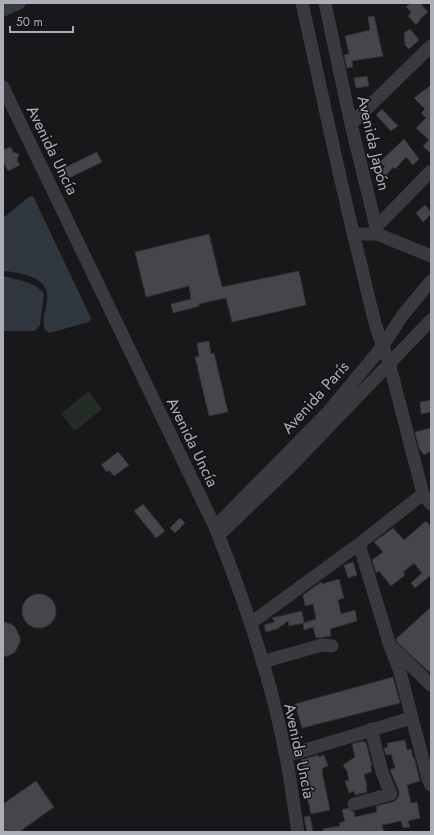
<svg xmlns="http://www.w3.org/2000/svg" width="434" height="835" font-family="Jost,sans-serif">
  <rect width="100%" height="100%" fill="#18181a"/>
  <path fill="#242c26" d="M88 391 102 409 75 431 61 414Z"/>
  <path fill="#31373f" d="M33 196 91 318 89 322 49 333 44 329C44 325 43 320 44 316 45 310 48 301 47 294 45 276 18 272 3 271V218L29 197Z
    M3 276C19 280 32 281 44 293L40 325 35 331H3Z"/>
  <path fill="#45454a" stroke="#333236" d="M411 3H420L428 12 420 19V20L416 25 408 16 411 12 406 7Z
    M374 16 383 56 352 61 353 67 347 68 344 55 349 54 345 36 370 30 368 17Z
    M410 29 419 40 409 49 405 45 404 33Z
    M367 76 369 86 356 88 354 78Z
    M431 85V154L423 146 429 140 416 128 426 118 421 113 425 109 414 98Z
    M382 109 398 126 391 131 376 115Z
    M404 139 419 159 413 165 406 157 395 169 393 167 382 180 377 175 385 167 380 162Z
    M11 147 13 152 19 154 17 160 20 165 8 171 3 161V150Z
    M97 152 102 162 69 178 64 168Z
    M425 205 431 212V214L423 222 416 213Z
    M209 234 222 287 299 271 306 305 232 322 226 298 198 304 200 306 173 313 171 304 191 299 189 286 146 297 135 252Z
    M209 341 211 354 214 353 228 412 209 416 195 357 199 356 197 343Z
    M431 400V412L421 414 420 402Z
    M431 428V451L424 455 419 448 415 432Z
    M118 452 129 465 114 476 109 470 107 472 101 465Z
    M143 504 165 531 156 538 134 511Z
    M180 518 185 523 175 533 170 528Z
    M426 521 431 527V575L415 588 411 583 422 573 414 563 403 572 405 575 391 586 379 571 376 573 372 560 383 552 374 542 393 528 404 540Z
    M353 562 357 575 348 578 344 565Z
    M339 579 344 598 338 600 341 614 355 610 357 621 330 629 331 636 316 638 313 627 304 630 303 623 316 619 313 604 305 606 303 595 321 582 322 584Z
    M22 611a17 17 0 1 1 34 0a17 17 0 1 1-34 0Z
    M431 607V669L429 672 397 642 396 639Z
    M302 611 304 623 289 626 288 621 277 629 266 632 264 625 275 622 272 618Z
    M3 622 11 624 15 627 20 637V642L15 652 10 655 3 657Z
    M393 677 400 703 302 728 295 704Z
    M405 740 407 750 411 749 413 758 414 757 420 781 407 785 411 803 417 802 420 818 408 821 410 827 403 828 401 821 382 825 384 832H323V829L340 826 339 823 345 821 342 810 348 808 354 812 355 817 377 812 376 806 393 802 397 799 399 795V791L390 770 395 768 391 754 386 755 384 748 388 747 387 743Z
    M364 741V742H366L372 766H370L372 772 364 774 367 786 366 787 367 792 355 795 354 791 349 793 345 781 349 780 347 771 343 765 355 757 352 744Z
    M318 755 319 757 324 755 328 766 322 768 323 771 322 772 330 810 311 814 307 797 305 798 301 784 308 782 301 760Z
    M36 781 54 807 19 832H3V804Z
    M310 816 313 832H307L304 817Z"/>
  <g fill="none" stroke-linecap="round" stroke-linejoin="round">
    <path stroke="#393a3e" stroke-width="13" d="M302 3C321 88 338 173 359 257 368 292 374 329 389 362L423 494 431 504
      M325 3 351 124 376 227 377 234 431 256
      M3 10 19 3
      M3 87 215 527C245 601 271 678 286 757 291 782 294 807 298 832
      M351 124 431 46
      M376 227 431 171
      M353 234H377
      M215 527 329 411 382 347 402 316 431 281
      M220 534 293 464 431 320
      M359 544 390 646 400 672 428 779 431 785
      M251 623 359 544 423 494
      M394 649 431 685
      M262 662 322 645 332 646
      M286 756 411 718
      M354 804 391 794 382 772 371 729"/>
  </g>
  <g text-anchor="middle" stroke-width="3" stroke-linejoin="round" paint-order="stroke">
    <g font-size="16" fill="#acaeb8" stroke="#131315">
      <text transform="translate(374 143) rotate(77)" y="6">Avenida Japón</text>
      <text transform="translate(53 150) rotate(64)" y="6">Avenida Uncía</text>
      <text transform="translate(315 397) rotate(-48)" y="6">Avenida París</text>
      <text transform="translate(193 442) rotate(64)" y="6">Avenida Uncía</text>
      <text transform="translate(300 751) rotate(78)" y="6">Avenida Uncía</text>
    </g>
  </g>
  <rect width="434" height="835" fill="none" stroke="#acaeb8" stroke-width="8"/>
  <path d="M10 26v6h63v-6" fill="none" stroke="#acaeb8" stroke-width="2"/>
  <text x="16" y="26" font-size="12" fill="#acaeb8" stroke="#131315" stroke-width="3" paint-order="stroke">50 m</text>
</svg>
